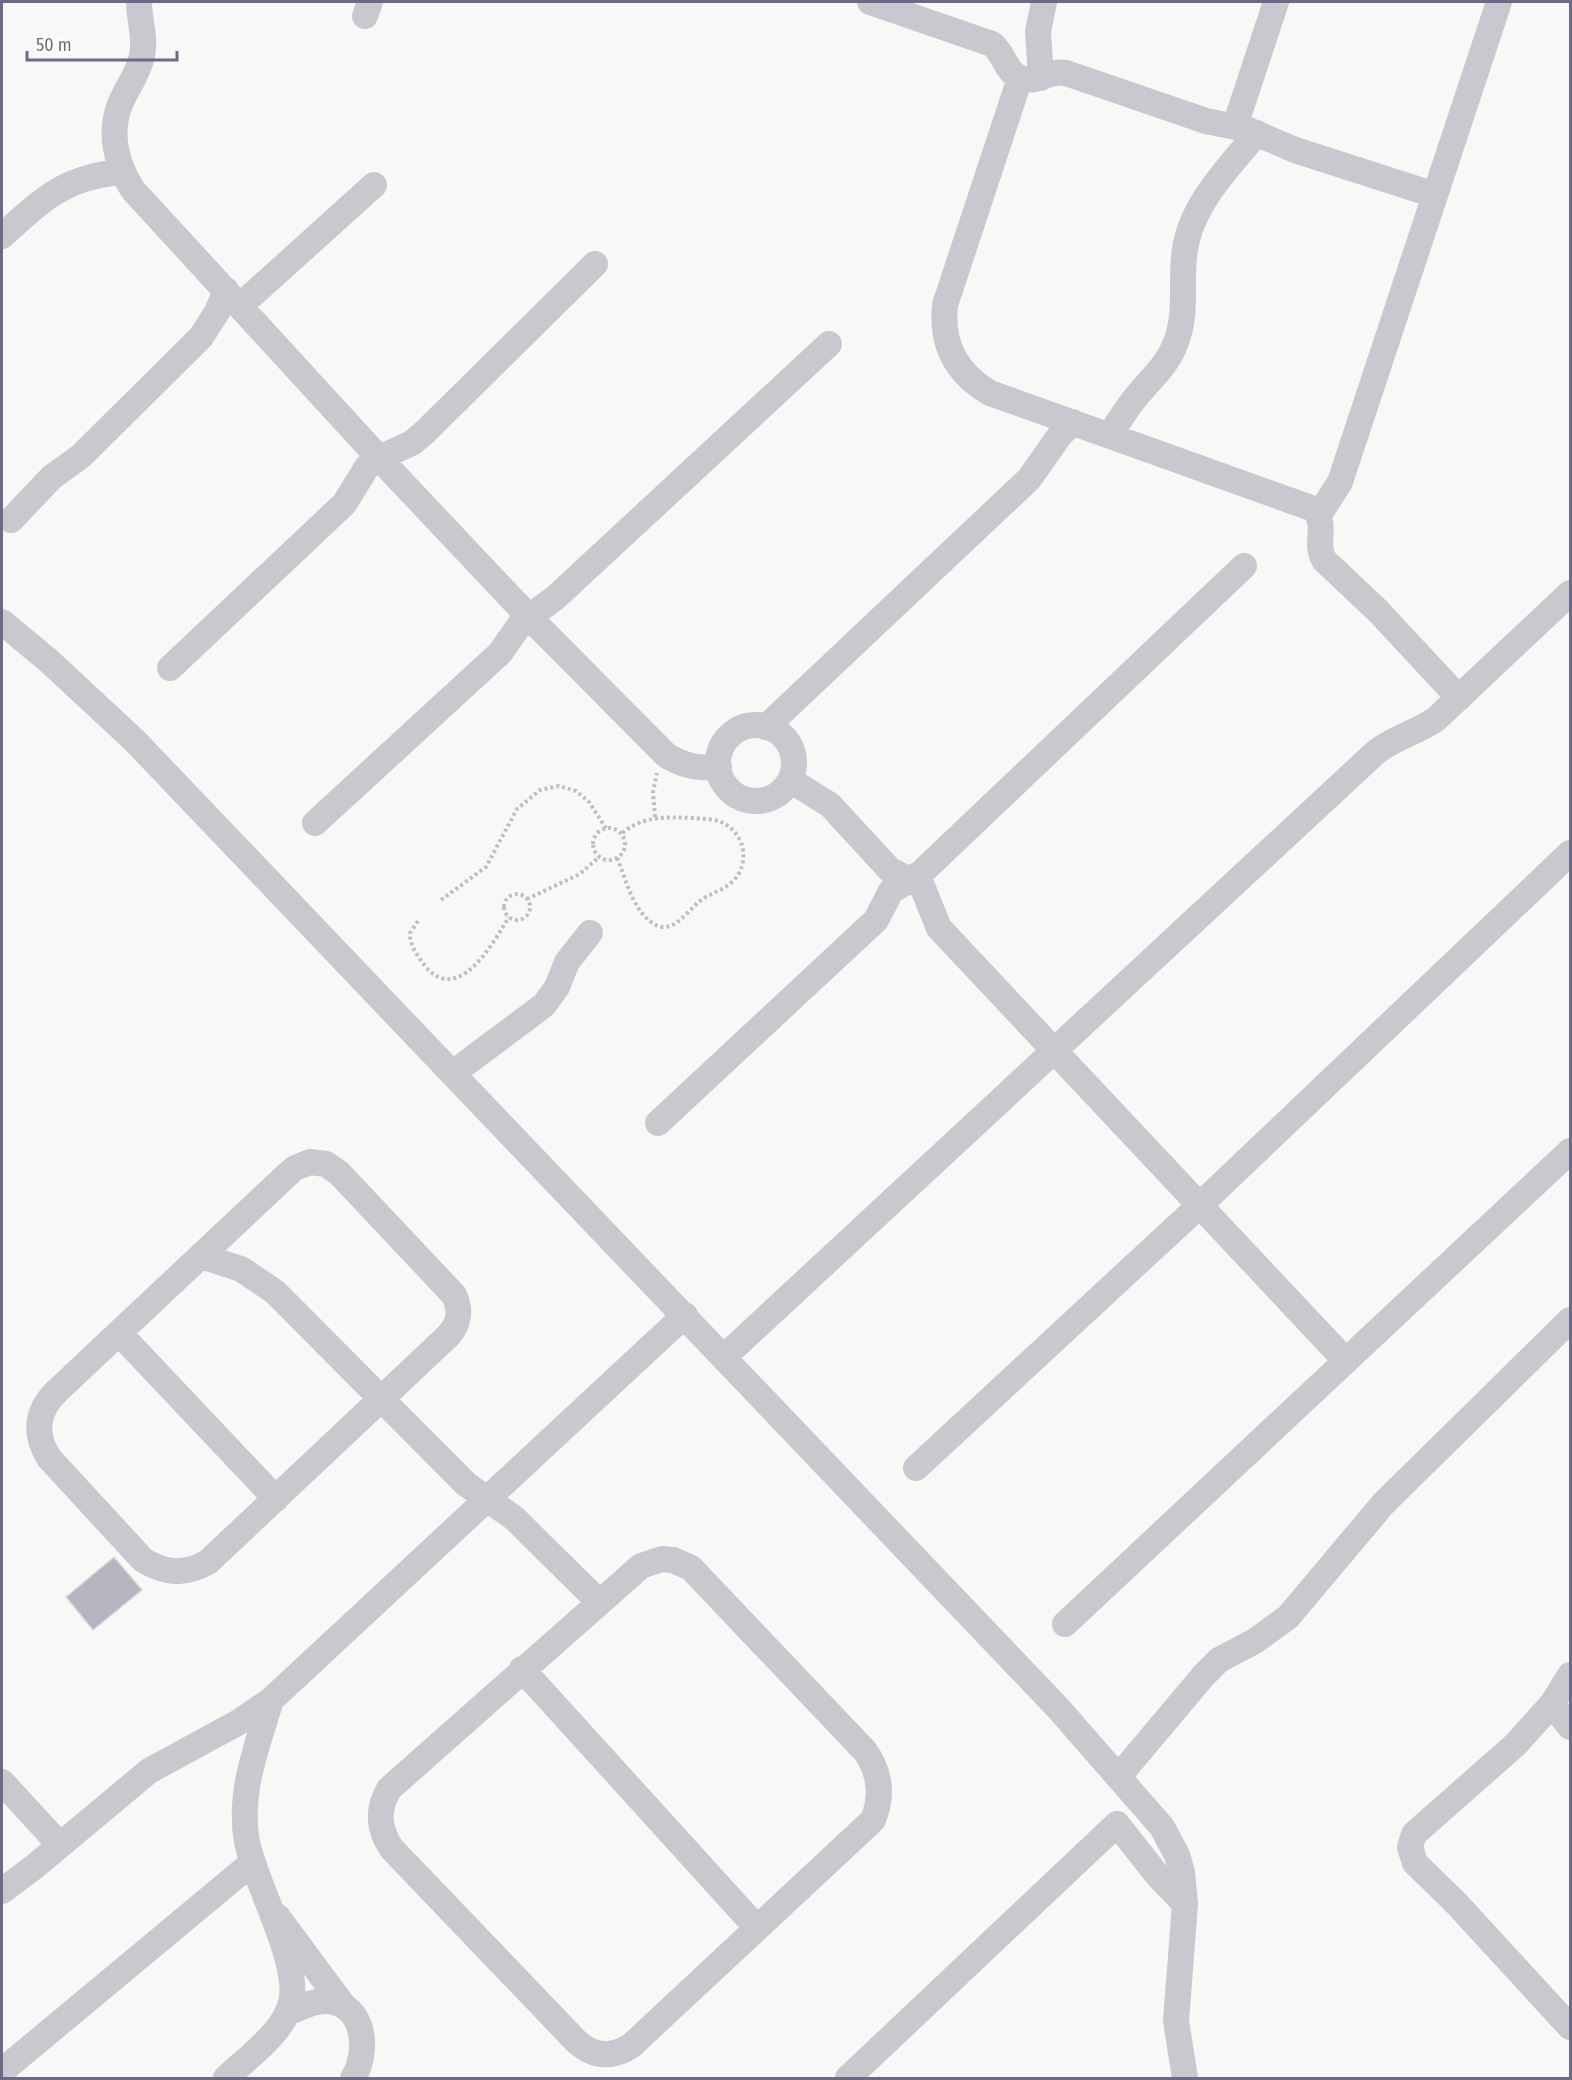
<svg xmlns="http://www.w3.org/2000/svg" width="1572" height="2080" font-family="'Fira Sans Condensed',sans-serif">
  <rect width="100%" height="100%" fill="#f8f9f7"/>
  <path fill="#b4b5c0" stroke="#dadbd9" stroke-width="1.5" d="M114 1557 142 1590 93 1630 66 1597Z"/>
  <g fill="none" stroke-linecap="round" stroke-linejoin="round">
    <path stroke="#bfbfc3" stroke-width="4" stroke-dasharray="3 3" stroke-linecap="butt" d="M655 817 653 792 657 773
      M593 844a16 16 0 1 1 32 0a16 16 0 1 1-32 0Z
      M617 858C626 879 632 908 651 922 671 938 686 912 700 901 710 893 725 890 734 880 751 861 744 832 721 822 713 819 703 819 694 818 666 817 644 815 621 834
      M504 907a13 13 0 1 1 26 0a13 13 0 1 1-26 0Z
      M527 899 580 874 599 857
      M441 900 486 867 517 809 540 790 559 786 576 791 589 802 606 828
      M418 921 410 933C409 945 418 956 425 966 459 1007 494 941 509 917"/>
    <path stroke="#c8c8ce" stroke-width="26" d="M139 2C139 20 146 37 142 56 138 74 128 86 121 102 108 132 116 164 133 190L379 458 529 617 666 755C683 766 699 769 719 767
      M870 2 992 44C1003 53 1005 67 1015 75 1033 88 1048 69 1066 73L1206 121 1246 129 1295 150 1435 195
      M365 16 370 2
      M1020 78 945 305C941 344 956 373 990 393L1314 509C1328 526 1314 542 1324 560L1378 611 1459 698
      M1041 78 1038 32 1044 2
      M1235 126 1276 2
      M2 236C42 200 65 176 123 172
      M240 306 374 185
      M1110 435C1120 419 1129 404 1142 390 1155 375 1169 362 1176 342 1187 313 1181 287 1184 257 1188 207 1227 170 1257 133
      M1319 515 1340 482 1499 2
      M11 520 52 477 81 456 201 337 217 312 226 290
      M2 622 49 661 135 741 1058 1708 1162 1827 1177 1855 1182 1872 1185 1904 1176 2021 1185 2078
      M170 668 344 504 367 467 379 458 412 443 425 432 595 264
      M718 763a38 38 0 1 1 76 0a38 38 0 1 1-76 0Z
      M766 727 1029 479 1060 435 1073 422
      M790 780 830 805 890 870 922 886 939 928 1346 1361
      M315 823 500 653 521 623 555 598 829 344
      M453 1073 544 1005 557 987 567 962 590 933
      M658 1123 876 920 891 891 921 873 1244 566
      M310 1162 326 1164 339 1173 454 1295C461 1310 460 1322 449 1335L208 1562C185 1575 166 1574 143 1560L49 1458C34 1434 36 1411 57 1391L288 1174 295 1168Z
      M201 1256 241 1269 275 1292 466 1484 514 1518 599 1602
      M119 1333 276 1499
      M724 1357 1375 753C1394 737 1417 733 1436 719L1570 593
      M916 1468 1200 1205 1570 853
      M662 1559 673 1560 691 1568 865 1751C880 1772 883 1795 873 1820L632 2045C612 2059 592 2057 575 2040L392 1849C378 1829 377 1810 389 1789L641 1566Z
      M1065 1624 1570 1151
      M522 1669 757 1928
      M1570 1675 1552 1704 1515 1745 1414 1834 1410 1847 1415 1863 1457 1904 1570 2027
      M1552 1704 1570 1727
      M1119 1776 1204 1675 1219 1660 1255 1641 1288 1617 1383 1504 1570 1320
      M2 1782 60 1845
      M2 1891 34 1867 149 1771 239 1722 271 1700 685 1315
      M277 1916 343 2005
      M288 2013C300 2008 313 2000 327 2001 366 2004 369 2053 353 2078
      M2 2071 252 1863
      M226 2078C247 2058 283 2033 291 2003 301 1963 256 1886 247 1842 238 1793 257 1746 271 1700
      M848 2078 1117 1824 1158 1876 1185 1904"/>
  </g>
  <rect width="1572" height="2080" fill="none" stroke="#6a6b87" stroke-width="6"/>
  <path d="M27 51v9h150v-9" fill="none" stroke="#6a6b87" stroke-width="3"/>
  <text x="36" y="51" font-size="18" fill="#6a6b87" stroke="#ffffff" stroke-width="4.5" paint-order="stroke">50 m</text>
</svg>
